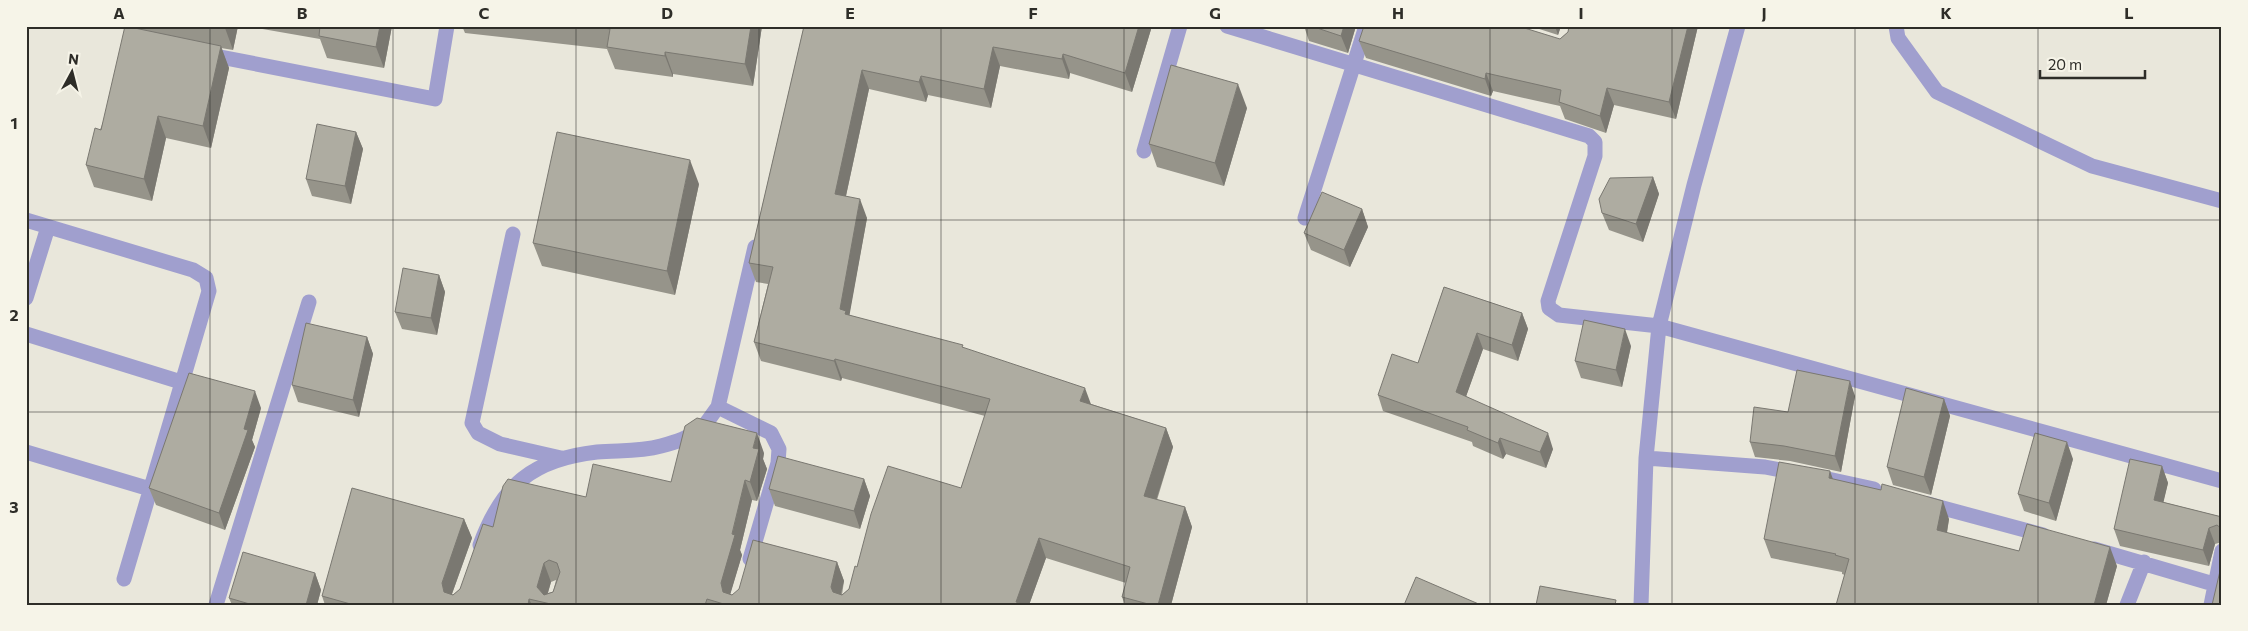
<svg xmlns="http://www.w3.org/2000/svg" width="2248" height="631" font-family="Commissioner,sans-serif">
  <rect width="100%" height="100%" fill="#e9e7db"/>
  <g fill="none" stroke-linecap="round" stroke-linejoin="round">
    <path stroke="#a09fce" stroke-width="15" d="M1227 26 1589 136 1595 142V156L1548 301 1549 308 1559 315 1659 326 2222 481
      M1896 26 1898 38 1937 92 2092 166 2222 201
      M205 54 435 99 447 26
      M1144 151 1180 26
      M1305 218 1366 26
      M26 220 193 270 206 278 209 291 124 579
      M513 234 472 423 478 433 500 444 561 458
      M26 298 48 227
      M26 334 181 382
      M26 452 150 489
      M1646 458 1765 467 1796 473
      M1828 479 1874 489
      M1928 504 2043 535
      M480 545C502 485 533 459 597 452 618 450 639 452 661 446 676 442 689 438 702 428 708 422 713 413 718 407
      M2094 549 2217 585
      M750 559 778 463 779 449 771 433 718 407 755 247
      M216 605 309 302
      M1641 605 1646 458 1659 326 1694 185 1738 26
      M2127 605 2144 562
      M2211 605 2222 551"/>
  </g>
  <path fill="#96948a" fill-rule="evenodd" d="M54 26H72L71 29Z
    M137 26H238L233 50 221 48 229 68 211 148 166 138 152 201 94 187 86 165 140 29Z
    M246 26H392L384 68 327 58 320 39Z
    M462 26H762L753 86 673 74V77L615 69 607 49 465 33Z
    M804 26H1152L1132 92 1070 73 1069 79 1000 66 991 108 928 95 926 102 869 89 846 196 867 218 849 315 964 348 1091 404 1166 428 1173 447 1157 500 1185 507 1192 527 1171 605H1125L1122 597 1126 583 1046 558 1029 605H325L322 596 464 519 472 538 452 594 453 595 460 589 493 527 586 497 671 482 764 453 763 459 767 469 757 501 752 500 740 550 742 555 730 594 732 595 837 562 844 581 842 595 849 589 857 567 961 488 985 416 842 378 841 381 761 361 754 342 768 284 756 282 749 263ZM556 580 553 592 548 593 551 582Z
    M1304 26H1356L1348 53 1309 41Z
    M1530 26H1561L1558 35Z
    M1569 26H1698L1676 119 1614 105 1606 133 1565 119 1560 106 1493 91 1491 96 1366 58 1359 41 1560 39 1568 32Z
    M1247 108 1224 186 1157 167 1149 144Z
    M356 132 363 149 351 204 312 196 306 179Z
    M1653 177 1659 194 1643 242 1609 230 1602 213Z
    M699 184 675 295 542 266 533 243Z
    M1362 209 1368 227 1350 267 1311 250 1304 233Z
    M439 275 445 292 437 335 402 329 395 312Z
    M1444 287 1522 313 1528 329 1518 361 1483 349 1466 396 1553 449 1546 468 1506 454 1503 459 1473 446 1472 442 1383 411 1378 395 1418 363Z
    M367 337 373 354 359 417 298 402 292 385Z
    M1631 346 1622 387 1581 378 1575 361Z
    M1855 396 1841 472 1790 461 1755 457 1750 442 1788 412Z
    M1944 399 1950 416 1931 495 1893 485 1887 467Z
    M261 408 252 440 255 447 225 530 156 505 149 488Z
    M2073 459 2056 521 2024 511 2018 494Z
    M2162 466 2168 483 2163 502 2222 517V542L2215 544 2209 566 2120 546 2114 529Z
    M864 479 870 496 860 529 775 506 769 489Z
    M1833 479 1949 519 1947 533 2019 551 2117 566 2106 605H1836L1845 575 1842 574V572L1771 558 1764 539Z
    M315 573 321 590 317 605H232L229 598Z"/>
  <path fill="#7a7871" d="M225 26H238L233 50 225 28Z
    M380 26H392L384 68 376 47Z
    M751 26H762L753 86 745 64Z
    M1139 26H1152L1132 92 1125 73Z
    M1344 26H1356L1348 53 1341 36Z
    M1555 26H1561L1558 35Z
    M1688 26H1698L1676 119 1669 102Z
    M221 46 229 68 211 148 203 126Z
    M993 47 1000 66 991 108 984 89Z
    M665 52 673 74V77L665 56Z
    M1063 54 1070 73 1069 79 1062 59Z
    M862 70 869 89 842 214 835 194Z
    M1486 73 1493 91 1491 96 1485 79Z
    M921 76 928 95 926 102 919 82Z
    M1238 84 1247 108 1224 186 1215 163Z
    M1607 88 1614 105 1606 133 1600 116Z
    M158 116 166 138 152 201 144 179Z
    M356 132 363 149 351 204 345 186Z
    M690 160 699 184 675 295 667 271Z
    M1653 177 1659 194 1643 242 1636 224Z
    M860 199 867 218 849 318 840 309Z
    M1362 209 1368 227 1350 267 1344 250Z
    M439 275 445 292 437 335 431 318Z
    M1522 313 1528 329 1518 361 1512 345Z
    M1625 329 1631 346 1622 387 1616 370Z
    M1477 333 1483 349 1462 408 1456 392Z
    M367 337 373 354 359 417 353 400Z
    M835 359 842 378 841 381 834 361Z
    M1850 381 1855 396 1841 472 1835 456Z
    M1085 388 1092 407 1080 401Z
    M255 391 261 408 252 440 255 447 225 530 219 513Z
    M1944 399 1950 416 1931 495 1924 477Z
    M1166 428 1173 447 1151 516 1144 496Z
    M757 433 764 453 763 459 767 469 757 501 750 482 753 448Z
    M1548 433 1553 449 1546 468 1540 452Z
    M1500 438 1506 454 1503 459 1498 443Z
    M2067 442 2073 459 2056 521 2049 503Z
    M2162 466 2168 483 2160 517 2154 500Z
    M1830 471 1837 490 1829 478Z
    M864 479 870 496 860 529 854 511Z
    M745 480 752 500 740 550 742 555 728 602 723 592 721 583Z
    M1943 501 1949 519 1944 549 1937 530Z
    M1185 507 1192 527 1171 605H1158Z
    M464 519 472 538 449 602 444 592 442 583Z
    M2209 528 2215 544 2209 566 2203 550Z
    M1039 538 1046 558 1029 605H1017L1016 602Z
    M2110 547 2117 566 2106 605H2094Z
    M837 562 844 581 838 605 831 587Z
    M544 563 551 582 545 602 537 587Z
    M315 573 321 590 317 605H306Z
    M529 599 532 605H528Z"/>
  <path fill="#aeaca1" stroke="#7a7871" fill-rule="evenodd" d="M125 26 221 46 203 126 158 116 144 179 86 165 95 128 101 130Z
    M215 26H225V28Z
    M320 26H380L376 47 319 36Z
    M589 26H751L745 64 665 52V56L607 47 610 29Z
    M804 26H1139L1125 73 1063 54 1062 59 993 47 984 89 921 76 919 82 862 70 835 194 860 199 840 309 846 311 845 314 963 345 962 347 1085 388 1080 401 1166 428 1144 496 1185 507 1158 605H1152L1122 597 1130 567 1039 538 1016 602 1027 605H727L707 599 705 605H555L529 599 528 605H354L322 596 352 488 464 519 442 583 444 592 453 595 460 589 483 524 493 527 503 486 508 479 586 497 593 464 671 482 685 426 697 418 757 433 753 448 759 449 750 482 745 480 732 534 735 535 721 583 723 592 732 595 739 589 753 540 837 562 831 587 833 592 842 595 849 589 855 566 857 567 871 514 888 466 961 488 990 399 835 359 834 361 754 342 773 267 749 263ZM549 560 557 563 560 572 553 592 544 595 537 587 544 563Z
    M1311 26H1344L1341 36Z
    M1364 26H1518L1560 39 1568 32 1569 26H1688L1669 102 1607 88 1600 116 1559 102 1561 90 1486 73 1485 79 1359 41Z
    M1171 65 1238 84 1215 163 1149 144Z
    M317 124 356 132 345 186 306 179Z
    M557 132 690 160 667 271 533 243Z
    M1653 177 1636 224 1602 213 1599 199 1610 178Z
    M1322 192 1362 209 1344 250 1304 233Z
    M403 268 439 275 431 318 395 312Z
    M1444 287 1522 313 1512 345 1477 333 1456 392 1548 433 1540 452 1500 438 1498 443 1467 430 1468 427 1378 395 1392 354 1418 363Z
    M1584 320 1625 329 1616 370 1575 361Z
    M306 323 367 337 353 400 292 385Z
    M1797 370 1850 381 1835 456 1784 446 1750 442 1754 407 1788 412Z
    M189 373 255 391 244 429 248 430 219 513 149 488Z
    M1906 388 1944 399 1924 477 1887 467Z
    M2035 433 2067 442 2049 503 2018 494Z
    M778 456 864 479 854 511 769 489Z
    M2130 459 2162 466 2154 500 2222 517V529L2217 525 2209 528 2203 550 2114 529Z
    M1779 462 1830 471 1829 478 1881 490 1882 484 1943 501 1937 530 2019 551 2027 524 2110 547 2094 605H1836L1849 559 1835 555 1836 554 1764 539Z
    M243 552 315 573 306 605H253L229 598Z
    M2222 556V605H2212L2220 571Z
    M1416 577 1481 605H1404Z
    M1540 586 1616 600 1615 605H1536Z"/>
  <path fill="none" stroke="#2e2d28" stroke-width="1" stroke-opacity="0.55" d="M210 26V605M393 26V605M576 26V605M759 26V605M941 26V605M1124 26V605M1307 26V605M1490 26V605M1672 26V605M1855 26V605M2038 26V605M26 220H2222M26 412H2222"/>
  <rect width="2248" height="631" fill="none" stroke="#f6f4e8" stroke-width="55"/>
  <g transform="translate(72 72) rotate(7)" stroke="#f6f4e8" stroke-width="4" paint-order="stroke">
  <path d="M0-4L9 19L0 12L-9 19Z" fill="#2e2d28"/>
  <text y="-8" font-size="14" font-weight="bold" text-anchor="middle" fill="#2e2d28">N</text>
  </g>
  <path d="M2040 70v8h105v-8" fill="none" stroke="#2e2d28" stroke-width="2.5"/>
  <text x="2048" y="70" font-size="15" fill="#2e2d28" stroke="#f6f4e8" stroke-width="4" paint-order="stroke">20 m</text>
  <rect x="28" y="28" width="2192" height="576" fill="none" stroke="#2e2d28" stroke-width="2"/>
  <g font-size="16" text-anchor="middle" font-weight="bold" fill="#2e2d28">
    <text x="119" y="19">A</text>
    <text x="302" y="19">B</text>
    <text x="484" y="19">C</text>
    <text x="667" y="19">D</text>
    <text x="850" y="19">E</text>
    <text x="1033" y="19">F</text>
    <text x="1215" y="19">G</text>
    <text x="1398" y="19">H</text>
    <text x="1581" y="19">I</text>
    <text x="1764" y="19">J</text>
    <text x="1946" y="19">K</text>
    <text x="2129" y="19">L</text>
    <text x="14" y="129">1</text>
    <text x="14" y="321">2</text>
    <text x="14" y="513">3</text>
  </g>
</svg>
